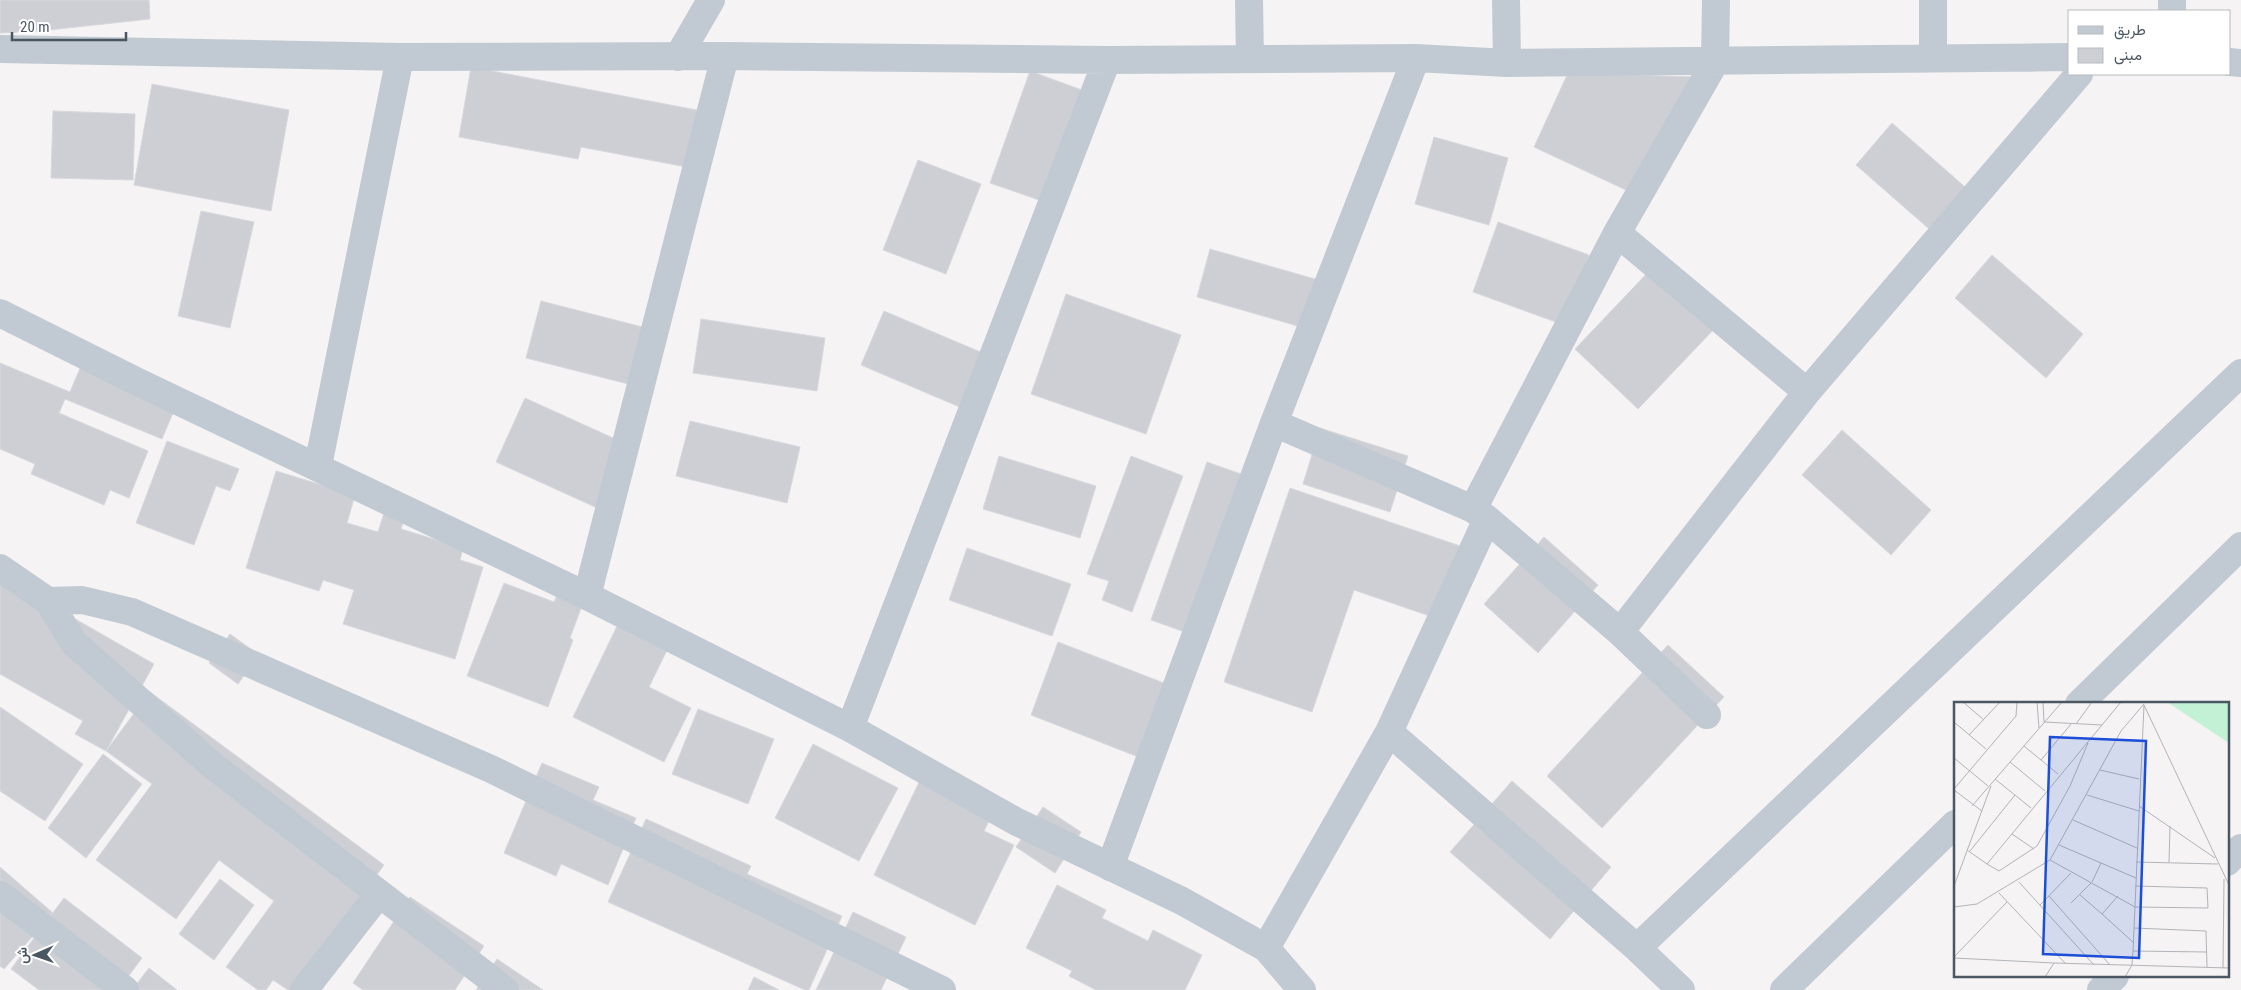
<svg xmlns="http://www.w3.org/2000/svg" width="2241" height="990" font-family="'Roboto Condensed',Vazirmatn,sans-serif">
  <rect width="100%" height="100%" fill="#f5f3f3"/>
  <path fill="#cdcfd5" stroke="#d7d9de" d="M0 0H149L150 19 40 31 0 33Z
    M471 67 707 112 697 169 581 147 578 159 459 137Z
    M1030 71 1101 97 1062 208 990 183Z
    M1568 73 1695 77 1628 191 1534 147Z
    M152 84 289 110 271 211 134 185Z
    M53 111 135 114 133 180 51 178Z
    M1892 123 1972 193 1936 235 1856 165Z
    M1434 137 1508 158 1489 225 1415 204Z
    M918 160 981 184 946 274 883 250Z
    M201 211 254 222 230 328 178 316Z
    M1498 222 1589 255 1564 325 1473 292Z
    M1210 249 1322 281 1308 329 1197 297Z
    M1992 255 2083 334 2046 378 1955 298Z
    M1653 267 1716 327 1638 409 1575 349Z
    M1066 294 1181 335 1146 434 1031 394Z
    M541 301 658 331 644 388 526 358Z
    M884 311 992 357 969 411 861 365Z
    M701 319 825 338 817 391 693 373Z
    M83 361 178 401 162 439 65 399 59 413 148 451 129 498 110 490 104 505 31 474 35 464 0 449V363L70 392Z
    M525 398 635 448 606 512 496 462Z
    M690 421 800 447 787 503 676 476Z
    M1320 428 1408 456 1390 512 1303 484Z
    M1842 430 1931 510 1891 555 1802 475Z
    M167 441 239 469 230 491 216 486 194 545 136 523Z
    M999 456 1096 486 1080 538 983 509Z
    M1131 456 1183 476 1132 612 1102 600 1109 581 1087 574Z
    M1207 462 1255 479 1199 637 1151 620Z
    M276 471 355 495 347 523 378 532 385 510 405 516 401 529 463 548 460 560 483 567 455 659 343 624 354 590 323 580 319 591 246 568Z
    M1290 488 1472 550 1447 622 1354 590 1312 712 1224 682Z
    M1544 537 1598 585 1538 653 1484 604Z
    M967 548 1071 584 1052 636 949 600Z
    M0 576 154 664 106 751 75 734 83 721 0 674Z
    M504 583 554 602 558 593 583 603 570 638 573 640 548 707 467 676Z
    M619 622 669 646 649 687 691 708 664 762 573 717Z
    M230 634 259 655 238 684 209 663Z
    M1058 642 1169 685 1141 758 1031 715Z
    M1668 645 1724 697 1602 828 1547 776Z
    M150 692 384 865 292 990H288L273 980 266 990H258L226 967 274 901 219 860 176 919 96 860 152 784 106 751Z
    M0 707 83 764 45 821 0 791Z
    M698 709 774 739 748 804 672 774Z
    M813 744 898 788 859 861 775 818Z
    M103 754 142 784 86 858 48 828Z
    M542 763 599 787 593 800 636 818 608 885 561 864 556 876 504 853Z
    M928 764 1000 799 984 831 1014 845 975 925 874 875Z
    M1512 781 1611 867 1550 939 1450 852Z
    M1043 807 1081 832 1055 873 1016 847Z
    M646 819 751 866 747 874 842 916 809 990H805L608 902Z
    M0 867 53 913 4 969 0 966Z
    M220 879 254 905 214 960 179 934Z
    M1057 885 1106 910 1102 918 1148 941 1153 930 1202 955 1185 990H1096L1069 976 1072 971 1026 948Z
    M410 897 484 946 455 990H363L353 983Z
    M64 898 142 958 118 990H39L11 969Z
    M853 912 906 937 881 990H816Z
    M497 959 543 990H476Z
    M149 968 177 990H132Z
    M754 977 779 990H748Z"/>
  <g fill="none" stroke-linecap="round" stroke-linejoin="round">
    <path stroke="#c1cad2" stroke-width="28" d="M1249 0 1250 59
      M1506 0 1507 63
      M2172 0V11
      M0 49 400 57 725 56 1107 60 1416 58 1507 63 2070 57
      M678 57 711 0
      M1933 58V0
      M2230 62 2241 63
      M1617 233 1807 392 2079 74
      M0 313 140 383 587 596 850 728 1017 822 1182 901 1266 948 1302 990
      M1274 423 1473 509
      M318 466 400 57
      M1487 519 1620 632 1707 715
      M0 568 48 601 74 643 212 765 505 990
      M587 596 725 56
      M48 601 82 600 132 612 491 769 942 990
      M1620 632 1807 392
      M2079 704 2241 546
      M850 728 1107 60
      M1389 732 1637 948 1681 990
      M2227 862 2241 848
      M1110 867 1274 423 1416 58
      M0 895 125 990
      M1266 948 1389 732 1487 519 1473 509 1617 233 1715 62 1716 0
      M1637 948 2241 373
      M304 990 379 894
      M1784 990 1955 824
      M2101 990 2115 976"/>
  </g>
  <g transform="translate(1954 702)">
    <rect width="275" height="275" fill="#f5f3f3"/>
    <path d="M213 0H275V41Z" fill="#c3f1d5"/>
    <path fill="none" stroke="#b1b4b9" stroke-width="1" d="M9 0 30 18M83 0 85 26M89 0 90 20M0 20 32 47M90 20 148 23M122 22 138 0M15 33 46 0M70 44 104 72M0 56 34 84M87 58 117 22M56 60 91 89M146 68 185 77M41 77 77 106M0 87 62 14 63 0M0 88 28 109M133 93 185 109M18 104 108 0M185 104 261 156M119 118 183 146M58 132 80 147M105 143 182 176M13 148 33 162 167 0M16 149 61 93M96 158 181 205 254 206 253 186 181 184M182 160 264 162M215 160 216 124M33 162 45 169 83 144 116 84 134 41M65 180 140 263M138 180 147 161M0 184 37 84M45 191 111 261M126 193 148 212M95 194 156 263M164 194 148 212 180 241M117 201 137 181M86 203 117 171M0 205 23 202 96 158 167 29 190 2M180 226 252 229 253 265M179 249 253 250M0 255 53 200M0 256 100 261M269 266 270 177M91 275 100 261 275 266M171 275 178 263 179 249 190 3 275 183"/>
    <path fill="#1d4ed8" fill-opacity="0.15" stroke="#1d4ed8" stroke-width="2.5" d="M96 35 192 39 185 256 89 252Z"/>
    <rect width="275" height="275" fill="none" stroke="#4a5661" stroke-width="2.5"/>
  </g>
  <rect x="2068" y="10" width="162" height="65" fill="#ffffff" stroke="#b7bbc0"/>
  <rect x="2078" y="26" width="25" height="8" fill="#c1cad2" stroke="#b7bbc0"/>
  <text x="2114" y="35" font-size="15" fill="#4a5661">طريق</text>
  <rect x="2078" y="48" width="25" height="15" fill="#cdcfd5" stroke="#b7bbc0"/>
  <text x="2114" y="60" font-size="15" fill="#4a5661">مبنى</text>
  <g transform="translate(35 955) rotate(268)" stroke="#ffffff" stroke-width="4" paint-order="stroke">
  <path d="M0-4L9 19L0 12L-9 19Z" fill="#4a5661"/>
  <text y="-8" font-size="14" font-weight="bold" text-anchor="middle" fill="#4a5661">ش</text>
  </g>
  <path d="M12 32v8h114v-8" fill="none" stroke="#4a5661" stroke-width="2.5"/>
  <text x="20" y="32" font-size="15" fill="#4a5661" stroke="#ffffff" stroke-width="4" paint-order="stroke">20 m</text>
</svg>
